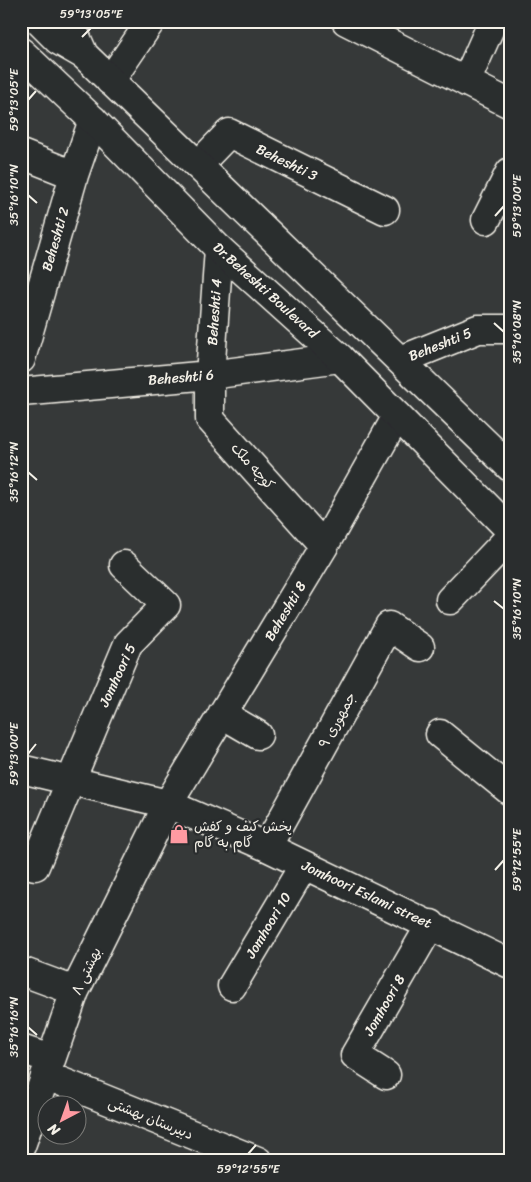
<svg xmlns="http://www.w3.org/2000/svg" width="531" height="1182" font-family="Sriracha,'Playpen Sans Arabic',sans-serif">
  <rect width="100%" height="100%" fill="#363939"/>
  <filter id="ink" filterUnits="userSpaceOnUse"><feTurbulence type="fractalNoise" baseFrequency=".02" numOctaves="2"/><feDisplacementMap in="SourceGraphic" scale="10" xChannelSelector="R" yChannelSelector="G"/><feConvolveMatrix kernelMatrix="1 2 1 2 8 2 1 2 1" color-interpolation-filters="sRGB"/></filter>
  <g filter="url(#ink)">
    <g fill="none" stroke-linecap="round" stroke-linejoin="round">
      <defs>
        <path id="minor" d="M346 21 510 104
          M110 81 151 21
          M466 82 493 21
          M21 154 74 175
          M198 165 229 133 385 210
          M486 220 510 172
          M219 249 210 375V419L324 546
          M21 359 74 175 93 120
          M401 360 478 329H510
          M21 392 210 375 340 358
          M450 600 510 537
          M222 714 258 735
          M440 734 510 791
          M21 769 168 804 267 847 510 964
          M267 847 389 626 420 647
          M23 863 35 866 128 644 166 605 124 565
          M21 971 75 991
          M232 986 304 865
          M21 1049 50 1059
          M45 1075 258 1161
          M386 1075 355 1055 431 924
          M21 1146 75 991 168 804 324 546 397 416"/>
        <path id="major" d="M39 21 58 40 84 55 510 467
          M69 21 84 55
          M21 52 93 120 219 249 340 358 510 530"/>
      </defs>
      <use href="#minor" stroke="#f4f1e8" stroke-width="31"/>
      <use href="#major" stroke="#f4f1e8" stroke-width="31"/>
      <use href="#minor" stroke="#2a2d2e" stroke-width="28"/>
      <use href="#major" stroke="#2a2d2e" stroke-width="28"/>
    </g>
  </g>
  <path fill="none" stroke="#f4f1e8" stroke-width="2" d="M82 37 91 28M28 100 36 91M28 195 37 203M495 216 504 206M494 323 504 332M28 472 37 480M494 601 504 609M28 754 36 744M495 870 504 860M28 1027 37 1035M248 1154 256 1145"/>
  <defs>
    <symbol id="shop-bare" viewBox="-9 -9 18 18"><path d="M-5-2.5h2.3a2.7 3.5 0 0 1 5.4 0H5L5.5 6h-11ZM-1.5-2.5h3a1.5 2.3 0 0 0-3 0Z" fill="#ff9aa2" stroke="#2a2d2e" stroke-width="2.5" paint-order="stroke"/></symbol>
  </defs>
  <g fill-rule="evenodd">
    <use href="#shop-bare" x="165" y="820" width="28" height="28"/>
  </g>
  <g text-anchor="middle" stroke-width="4.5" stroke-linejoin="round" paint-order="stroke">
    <g font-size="14" fill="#f4f1e8" stroke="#2a2d2e">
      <text transform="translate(287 162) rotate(26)" y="5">Beheshti 3</text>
      <text transform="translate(55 239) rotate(-74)" y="5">Beheshti 2</text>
      <text transform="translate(266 290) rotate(42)" y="5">Dr.Beheshti Boulevard</text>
      <text transform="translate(214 312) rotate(-86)" y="5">Beheshti 4</text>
      <text transform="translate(440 344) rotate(-22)" y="5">Beheshti 5</text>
      <text transform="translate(181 377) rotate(-5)" y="5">Beheshti 6</text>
      <text transform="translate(253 466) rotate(48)" y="5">کوچه ملک</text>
      <text transform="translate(285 611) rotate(-59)" y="5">Beheshti 8</text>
      <text transform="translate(117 675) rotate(-65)" y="5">Jomhoori 5</text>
      <text transform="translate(337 720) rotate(-61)" y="5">جمهوری ۹</text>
      <text transform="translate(367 894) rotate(25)" y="5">Jomhoori Eslami street</text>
      <text transform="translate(268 925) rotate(-59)" y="5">Jomhoori 10</text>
      <text transform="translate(86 971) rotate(-65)" y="5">بهشتی ۸</text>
      <text transform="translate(384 1005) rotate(-60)" y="5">Jomhoori 8</text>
      <text transform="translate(151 1118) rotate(22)" y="5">دبیرستان بهشتی</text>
    </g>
    <g font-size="14" fill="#f4f1e8" stroke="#2a2d2e" text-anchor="start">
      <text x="194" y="831">پخش کیف و کفش<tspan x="194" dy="16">گام به گام</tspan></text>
    </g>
  </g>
  <rect width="531" height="1182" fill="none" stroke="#2a2d2e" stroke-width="55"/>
  <g transform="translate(62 1120) rotate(221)"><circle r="24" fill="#2a2d2e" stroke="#7b7b78"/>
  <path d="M0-4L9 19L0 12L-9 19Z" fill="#ff9aa2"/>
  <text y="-8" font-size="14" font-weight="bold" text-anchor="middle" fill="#f4f1e8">N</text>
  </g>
  <rect x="28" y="28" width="476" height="1126" fill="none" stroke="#f4f1e8" stroke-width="2"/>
  <g font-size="12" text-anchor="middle" fill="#f4f1e8">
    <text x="91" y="18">59°13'05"E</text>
    <text transform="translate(14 100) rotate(-90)" y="4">59°13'05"E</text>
    <text transform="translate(14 195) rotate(-90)" y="4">35°16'10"N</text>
    <text transform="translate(517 206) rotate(-90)" y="4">59°13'00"E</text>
    <text transform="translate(517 332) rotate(-90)" y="4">35°16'08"N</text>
    <text transform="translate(14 472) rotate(-90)" y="4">35°16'12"N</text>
    <text transform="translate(517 609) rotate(-90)" y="4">35°16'10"N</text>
    <text transform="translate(14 754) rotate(-90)" y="4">59°13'00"E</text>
    <text transform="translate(517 860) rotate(-90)" y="4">59°12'55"E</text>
    <text transform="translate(14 1027) rotate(-90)" y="4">35°16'16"N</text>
    <text x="248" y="1173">59°12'55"E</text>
  </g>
</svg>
